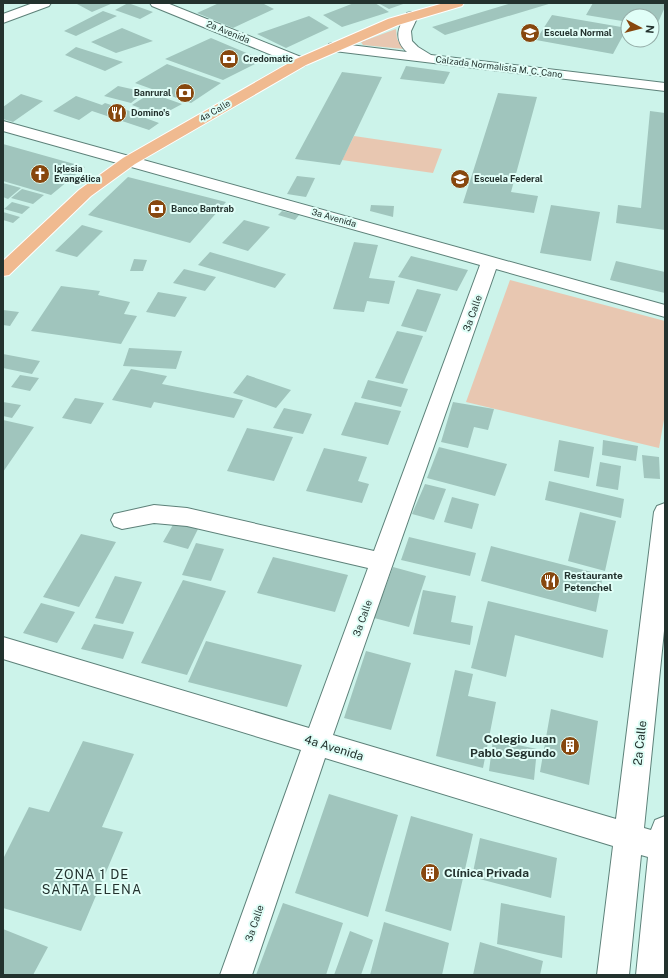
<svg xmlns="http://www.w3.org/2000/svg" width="668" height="978" font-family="'Public Sans',sans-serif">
  <rect width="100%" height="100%" fill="#ccf3ea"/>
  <path fill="#e8c7b1" d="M396 29 397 39 404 49 363 45 361 42Z
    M354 136 442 149 433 173 342 160Z
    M510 280 665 321V414L659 448 466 402Z"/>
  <path fill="#a0c5bd" d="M80 3H113L92 12 77 4Z
    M128 3 153 12 140 19 115 10Z
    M219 3H262L274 9 233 28 197 13Z
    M354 3H375L389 12 342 27 323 15Z
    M378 3H406L389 9Z
    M512 3H552L445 35 432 27Z
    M593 3H665V7L656 27H652V16H628V22L586 15Z
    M103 11 117 16 76 36 64 31Z
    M552 15 627 28 613 54 536 40Z
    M309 16 329 28 286 48 257 34Z
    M122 28 153 41 116 53 91 42Z
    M211 38 263 60 223 80 165 59Z
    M76 47 123 62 105 71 65 55Z
    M167 64 221 83 191 103 135 83Z
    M406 66 450 72 444 84 400 79Z
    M342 72 382 77 340 165 295 159Z
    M118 86 145 92 131 103 104 96Z
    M151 93 182 104 156 118 135 111 140 108 132 105Z
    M498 93 537 97 511 192 538 196 534 213 463 203Z
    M21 94 43 101 13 122 3 119V107Z
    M76 96 102 105 105 103 142 115 140 116 159 123 149 130 92 111 79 120 53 111Z
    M650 111 665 113V230L616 223 618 205 641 208Z
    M3 144 85 167 51 195 3 181Z
    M297 176 315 178 306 197 287 194Z
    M128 177 226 202 190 243 88 215Z
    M3 183 21 188 8 199 3 197Z
    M22 189 44 195 33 204 11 198Z
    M12 202 30 207 22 214 4 209Z
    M371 205 394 206 393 217 370 211Z
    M551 205 600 212 591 261 540 253Z
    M282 211 299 215 295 220 278 215Z
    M3 212 20 217 13 223 3 220Z
    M244 220 270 227 248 251 222 243Z
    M82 225 103 231 77 257 55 251Z
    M354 242 378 245 369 278 395 281 389 304 367 301 364 312 333 309Z
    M210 252 286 274 275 288 198 265Z
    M411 256 468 270 457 291 398 277Z
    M134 259 147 260 143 271H130Z
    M616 261 665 272V293L610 280Z
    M184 269 216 277 205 291 173 283Z
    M61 286 100 291 98 295 130 302 124 314 137 316 121 344 31 331Z
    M417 289 441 294 426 332 401 326Z
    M158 292 187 297 175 317 146 312Z
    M3 310 19 312 10 326 3 325Z
    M397 331 423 336 403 384 375 378Z
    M129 348 182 351 176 369 123 366Z
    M3 354 40 361 32 374 3 368Z
    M131 369 167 376 162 384 243 400 234 418 154 402 151 408 112 400Z
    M20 375 39 378 30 391 11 387Z
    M247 375 291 390 276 408 233 393Z
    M368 380 408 389 401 407 361 398Z
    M75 398 104 403 91 424 62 418Z
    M3 402 21 405 12 418 3 416Z
    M355 402 401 411 388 445 341 435Z
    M453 402 494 409 488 430 474 427 468 448 441 442Z
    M284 408 312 414 303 434 273 428Z
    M3 420 34 427 3 472Z
    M247 428 293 437 274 481 227 471Z
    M559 440 594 447 589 478 554 471Z
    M603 440 638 446 636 461 602 455Z
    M439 447 507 464 495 496 427 478Z
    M324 448 367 457 358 481 369 484 362 503 306 491Z
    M642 455 659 457 660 479 644 478Z
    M600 462 621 466 618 490 596 486Z
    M549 481 624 499 621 518 545 500Z
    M425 484 446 489 434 520 412 514Z
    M452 497 479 504 472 529 444 522Z
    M580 512 616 521 605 571 568 561Z
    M174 523 198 529 188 549 163 542Z
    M81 534 116 542 79 607 43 597Z
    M409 537 476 553 470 576 401 560Z
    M196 543 224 549 211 581 182 575Z
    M491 546 603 575 596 612 481 581Z
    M273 557 348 575 335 612 257 593Z
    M393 567 426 576 409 627 374 618Z
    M115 576 142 582 123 624 95 618Z
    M183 580 226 591 187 675 141 663Z
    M423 590 456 596 451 622 473 626 470 645 413 634Z
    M488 601 608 630 603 658 515 635 506 677 471 668Z
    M41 603 75 612 57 643 23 633Z
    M94 624 134 632 123 659 81 649Z
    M206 641 302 665 287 707 188 682Z
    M366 651 411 663 391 730 344 718Z
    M455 670 473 674 468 696 496 702 483 768 436 756Z
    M551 709 598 721 589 785 540 772Z
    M493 740 537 749 534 780 489 771Z
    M83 741 134 754 102 827 123 832 81 931 3 908V859L29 807 49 812Z
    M329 794 398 815 368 917 295 893Z
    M411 816 473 834 451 931 385 911Z
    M480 838 557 858 551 898 472 877Z
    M283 903 343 923 326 975H256Z
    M501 903 565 916 562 958 497 944Z
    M384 922 449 943 442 975H370Z
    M3 929 48 947 33 975H3Z
    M350 931 373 940 361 975H334Z
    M480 942 543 961 540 975H473Z"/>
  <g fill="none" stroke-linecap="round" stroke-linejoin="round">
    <defs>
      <path id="minor" d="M33 3H51L49 6 3 23V14Z
        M150 3H167L306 59 308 62 306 65 301 66 296 65 152 6Z
        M412 12 417 13 418 16 411 31 412 41 418 47 431 55 665 83V91L334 51 329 50 327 47 329 44 334 43 407 52C393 39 398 27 407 13Z
        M3 121 665 305V317L496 269 333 735 616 819 654 512 657 506 665 503V621L644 828 651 830 655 820 665 816V975H636L648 857 641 855 629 975H597L613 846 325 758 252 975H220L301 750 3 659V637L309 728 368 568 187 526 154 523 122 529 114 526 111 520 114 514 154 505 187 508 374 551 480 265 3 131Z"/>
      <path id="major" d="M444 3H464L462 6 398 25 306 65 135 164 91 196 9 275 3 276V261L79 190 123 158 296 59 388 19Z"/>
    </defs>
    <use href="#minor" stroke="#5d8179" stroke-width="2"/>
    <use href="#major" stroke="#fff" stroke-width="2"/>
    <use href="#minor" fill="#fff" fill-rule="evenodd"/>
    <use href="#major" fill="#f0ba90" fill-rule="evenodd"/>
  </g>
  <defs>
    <symbol id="school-disc" viewBox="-11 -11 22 22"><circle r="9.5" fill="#87470e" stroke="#e0fef7"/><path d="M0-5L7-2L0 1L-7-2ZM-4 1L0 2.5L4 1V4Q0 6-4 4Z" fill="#fff"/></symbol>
    <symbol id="bank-disc" viewBox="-11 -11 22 22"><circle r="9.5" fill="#87470e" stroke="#e0fef7"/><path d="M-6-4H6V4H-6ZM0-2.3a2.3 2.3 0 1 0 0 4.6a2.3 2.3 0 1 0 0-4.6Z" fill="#fff"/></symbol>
    <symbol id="restaurant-disc" viewBox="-11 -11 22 22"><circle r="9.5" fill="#87470e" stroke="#e0fef7"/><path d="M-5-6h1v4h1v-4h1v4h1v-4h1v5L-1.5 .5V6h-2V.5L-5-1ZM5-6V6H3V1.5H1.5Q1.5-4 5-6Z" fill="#fff"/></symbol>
    <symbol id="church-disc" viewBox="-11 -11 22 22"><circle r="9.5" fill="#87470e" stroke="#e0fef7"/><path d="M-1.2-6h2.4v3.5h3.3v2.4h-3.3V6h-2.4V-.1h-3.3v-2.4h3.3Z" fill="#fff"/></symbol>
    <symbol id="building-disc" viewBox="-11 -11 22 22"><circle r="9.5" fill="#87470e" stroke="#e0fef7"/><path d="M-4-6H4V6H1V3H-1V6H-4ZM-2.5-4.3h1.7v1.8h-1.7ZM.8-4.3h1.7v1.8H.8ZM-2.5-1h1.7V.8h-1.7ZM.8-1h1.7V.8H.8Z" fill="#fff"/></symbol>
  </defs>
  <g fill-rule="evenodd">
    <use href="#school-disc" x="519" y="22" width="22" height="22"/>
    <use href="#bank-disc" x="218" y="48" width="22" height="22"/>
    <use href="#bank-disc" x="174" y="82" width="22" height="22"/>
    <use href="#restaurant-disc" x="106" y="102" width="22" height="22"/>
    <use href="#church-disc" x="29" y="163" width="22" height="22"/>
    <use href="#school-disc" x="449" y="168" width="22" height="22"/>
    <use href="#bank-disc" x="146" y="198" width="22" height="22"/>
    <use href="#restaurant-disc" x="539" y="570" width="22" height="22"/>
    <use href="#building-disc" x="559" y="735" width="22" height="22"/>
    <use href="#building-disc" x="419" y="862" width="22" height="22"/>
  </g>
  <g text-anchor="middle" stroke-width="4" stroke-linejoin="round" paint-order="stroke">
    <g font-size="9" fill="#23322e" stroke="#e0fef7">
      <text transform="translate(228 32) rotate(22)" y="3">2a Avenida</text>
      <text transform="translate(499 67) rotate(7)" y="3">Calzada Normalista M. C. Cano</text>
      <text transform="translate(215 111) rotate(-30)" y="3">4a Calle</text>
      <text transform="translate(334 218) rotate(16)" y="3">3a Avenida</text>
    </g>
    <g font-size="9" font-weight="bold" fill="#23322e" stroke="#e0fef7" text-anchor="start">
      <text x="544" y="36">Escuela Normal</text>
      <text x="243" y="62">Credomatic</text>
      <text x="171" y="96" text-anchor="end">Banrural</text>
      <text x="131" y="116">Domino's</text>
      <text x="54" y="172">Iglesia<tspan x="54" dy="10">Evangélica</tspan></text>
      <text x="474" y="182">Escuela Federal</text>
      <text x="171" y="212">Banco Bantrab</text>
    </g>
    <g font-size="10" fill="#23322e" stroke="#e0fef7">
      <text transform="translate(472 313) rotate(-70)" y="4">3a Calle</text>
      <text transform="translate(362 618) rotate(-70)" y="4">3a Calle</text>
      <text transform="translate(254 923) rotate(-71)" y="4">3a Calle</text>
    </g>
    <g font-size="10" font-weight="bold" fill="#23322e" stroke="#e0fef7" text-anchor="start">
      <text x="564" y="579">Restaurante<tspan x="564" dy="12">Petenchel</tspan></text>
    </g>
    <g font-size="12" font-weight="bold" fill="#23322e" stroke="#e0fef7" text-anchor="end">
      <text x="556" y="743">Colegio Juan<tspan x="556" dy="14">Pablo Segundo</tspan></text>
      <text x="444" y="877" text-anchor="start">Clínica Privada</text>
    </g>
    <g font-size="12" fill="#23322e" stroke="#e0fef7">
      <text transform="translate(640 743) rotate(-84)" y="4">2a Calle</text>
      <text transform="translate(334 748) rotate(17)" y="4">4a Avenida</text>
    </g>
    <g font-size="13" letter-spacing="1" fill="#23322e" stroke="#e0fef7">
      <text x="92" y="879">ZONA 1 DE<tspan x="92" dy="15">SANTA ELENA</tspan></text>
    </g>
  </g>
  <rect width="668" height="978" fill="none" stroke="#23322e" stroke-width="8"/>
  <g transform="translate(640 28) rotate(97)"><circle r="19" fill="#e0fef7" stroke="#94aca7"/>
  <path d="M0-3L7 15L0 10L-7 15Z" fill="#87470e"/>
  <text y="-6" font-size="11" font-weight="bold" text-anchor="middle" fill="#23322e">N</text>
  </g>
</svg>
